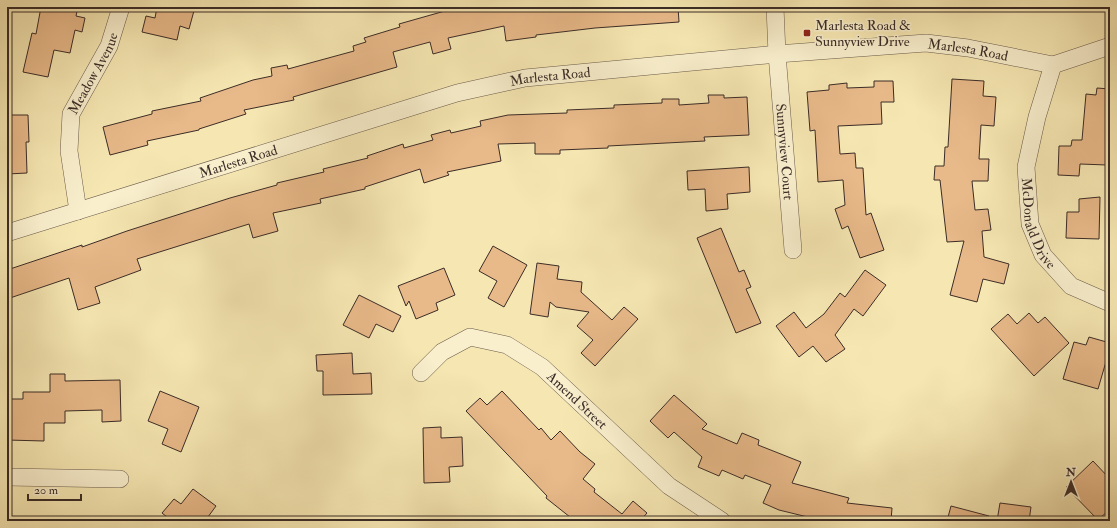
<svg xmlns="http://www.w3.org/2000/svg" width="1117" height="528" font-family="'IM FELL Double Pica',serif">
  <rect width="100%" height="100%" fill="#f6e7b2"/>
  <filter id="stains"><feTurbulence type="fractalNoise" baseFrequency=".005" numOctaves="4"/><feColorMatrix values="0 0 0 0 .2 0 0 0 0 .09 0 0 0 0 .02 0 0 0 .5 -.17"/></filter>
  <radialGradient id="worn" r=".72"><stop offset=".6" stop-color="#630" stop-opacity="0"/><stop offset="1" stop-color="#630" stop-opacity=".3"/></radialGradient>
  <path fill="#e8b989" stroke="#3b2c27" d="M41 7H78L76 16 85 18 82 32 75 30 70 53 54 50 48 77 23 72 32 33 36 34Z
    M157 7H195L189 29 180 26 177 40 142 32 146 16 155 18Z
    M459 7H678L679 22 595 28 536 35V37L506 41 504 26 448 38 451 49 433 54 430 42 393 52 397 67 293 97 294 100 244 110 246 114 199 129V130L147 141 148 145 110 155 103 127 152 114V111L201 101 200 98 253 80 272 76 271 68 287 65 288 69 354 51 353 46 366 42 364 38 400 27 399 24Z
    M952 79 984 81 983 96 996 97 994 126 981 125 979 159H989L988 181H972L975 210 988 209 991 230 982 231 984 257 1009 264 1004 284 983 279 977 302 950 295 964 241 947 242 940 180H934L935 166H944L945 147H948Z
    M874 81H893L894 102H881L882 124 838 126 840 154 855 153 856 168H863L866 215 871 213 884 250 860 258 848 226 842 229 835 209 845 205 843 180 818 182 815 130 810 131 807 92 829 90V85L847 83V88L874 87Z
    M1097 88 1110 89V114L1109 122H1108L1107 165 1080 164 1079 176 1058 175 1059 146H1071L1072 140H1082L1086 94 1096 95Z
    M708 95H724V98L747 97 749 135 704 137 705 141 608 146V148L560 150V154H535V143L498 144 501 161 447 172 449 175 424 183 420 169 365 187V189L320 199 321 203 273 213 278 231 253 238 249 224 137 259 141 270 95 287 100 303 78 310 69 278 7 299V270L82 245V247L127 231 230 198 277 185V183L324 172 323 169 368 158 367 156 403 144 404 148 433 140 431 135 450 130 451 133 481 126 480 121 508 115 567 113V110L614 108V105L662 103V99H679V105L709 103Z
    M7 115H28L29 142H26L27 173 7 174Z
    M749 167 750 192 727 194 728 209 706 211 705 189 688 190 687 171Z
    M1100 197 1099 239 1066 238 1067 212H1079V199Z
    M721 228 739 272 744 270 751 287 746 289 761 323 736 333 697 238Z
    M493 246 527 265 504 307 488 298 497 281 479 271Z
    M537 263 559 266 557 279 582 282 581 292 612 320 624 307 638 319 595 366 581 353 593 340 577 326 589 312 556 307 550 302 548 317 530 314Z
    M444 268 455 295 436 303 438 310 416 319 409 301 406 306 398 286Z
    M865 270 886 285 863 316 854 309 835 335 845 349 826 362 813 346 799 357 776 326 794 312 806 328 824 314 840 293 845 297Z
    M359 295 401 316 393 332 376 324 369 338 343 325Z
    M1029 313 1038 323 1045 317 1069 343 1034 376 991 329 1008 314 1017 324Z
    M1089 337 1110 343V348L1098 389 1063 379 1074 342 1086 345Z
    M352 353 353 374 371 373 372 394 323 395V371H317L316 355Z
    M50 374H65V381L120 380 121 421 102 422V410L65 411V423H44V441L7 440V399H23V392H50Z
    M160 391 199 407 181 452 162 444 168 429 148 421Z
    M502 391 539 430 541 428 551 440 560 431 580 452 595 464 583 479 595 489 594 492 622 514 633 501 647 513 640 521H575L546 498 547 496 466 411 480 398 487 405Z
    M674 395 707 424 702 429 737 444 742 433 759 440 758 445 801 462 792 483 849 498 847 503 892 508 891 521H824L779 510 763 503 771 485 745 475 743 479 722 470 719 476 698 467 702 457 674 432 668 438 650 421Z
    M441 427V438L462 437 463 466 449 467 450 482 424 483 423 428Z
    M1093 461 1110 479V509L1098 520 1066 487Z
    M193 489 216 506 205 521H172L162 513 174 499 181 504Z
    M1000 503 1031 507 1029 521H997Z
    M951 506 989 516V521H947Z"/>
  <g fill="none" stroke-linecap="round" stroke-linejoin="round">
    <defs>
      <g id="street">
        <path id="s1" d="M775 7 777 54 793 250"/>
        <path id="s2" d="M1053 65 1037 117 1026 167 1030 224 1043 255 1071 286 1110 303"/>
        <path id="s3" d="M78 211 69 151 71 114 109 46 121 7"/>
        <path id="s4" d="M7 233 457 93 525 78 777 54 926 43 968 48 1053 65 1110 46"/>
        <path id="s5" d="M421 373 442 352 470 337 507 345 542 367 669 486 722 521"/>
        <path d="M7 477 120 479"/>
      </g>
    </defs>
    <use href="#street" stroke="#6a5b4a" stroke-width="18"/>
    <use href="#street" stroke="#f9efcd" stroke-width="17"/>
  </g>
  <rect fill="#8f2418" stroke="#f9efcd" stroke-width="1.5" x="803" y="29" width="8" height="8" rx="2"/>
  <g text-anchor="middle" stroke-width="3" stroke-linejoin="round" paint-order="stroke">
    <g font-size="14" fill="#3b2c27" stroke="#f9efcd" text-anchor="start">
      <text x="815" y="30">Marlesta Road &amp;<tspan x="815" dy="16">Sunnyview Drive</tspan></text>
    </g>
    <g font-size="14" fill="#3b2c27" stroke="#f9efcd">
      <text dy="5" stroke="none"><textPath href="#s4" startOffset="986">Marlesta Road</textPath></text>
      <text dy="5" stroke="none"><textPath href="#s3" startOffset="144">Meadow Avenue</textPath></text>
      <text dy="5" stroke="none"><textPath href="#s4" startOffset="566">Marlesta Road</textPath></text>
      <text dy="5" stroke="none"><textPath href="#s1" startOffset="145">Sunnyview Court</textPath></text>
      <text dy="5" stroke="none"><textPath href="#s4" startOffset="242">Marlesta Road</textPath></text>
      <text dy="5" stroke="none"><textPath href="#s2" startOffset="164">McDonald Drive</textPath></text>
      <text dy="5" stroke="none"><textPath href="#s5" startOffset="189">Amend Street</textPath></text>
    </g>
  </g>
  <rect width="1117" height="528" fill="none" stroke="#f6e7b2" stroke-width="24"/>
  <rect x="8" y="8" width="1101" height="512" fill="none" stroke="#3b2c27" stroke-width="2"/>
  <rect x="12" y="12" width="1093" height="504" fill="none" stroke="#3b2c27"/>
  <g transform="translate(1071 482)" stroke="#f9efcd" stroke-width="3" paint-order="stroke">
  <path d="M0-3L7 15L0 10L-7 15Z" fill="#3b2c27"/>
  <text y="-6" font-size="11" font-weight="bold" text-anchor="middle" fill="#3b2c27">N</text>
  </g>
  <path d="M28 494v6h53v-6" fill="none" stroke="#3b2c27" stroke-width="2"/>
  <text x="34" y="494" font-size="12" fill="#3b2c27" stroke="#f9efcd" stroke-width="3" paint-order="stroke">20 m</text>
  <rect width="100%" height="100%" filter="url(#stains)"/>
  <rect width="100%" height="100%" fill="url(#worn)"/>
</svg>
